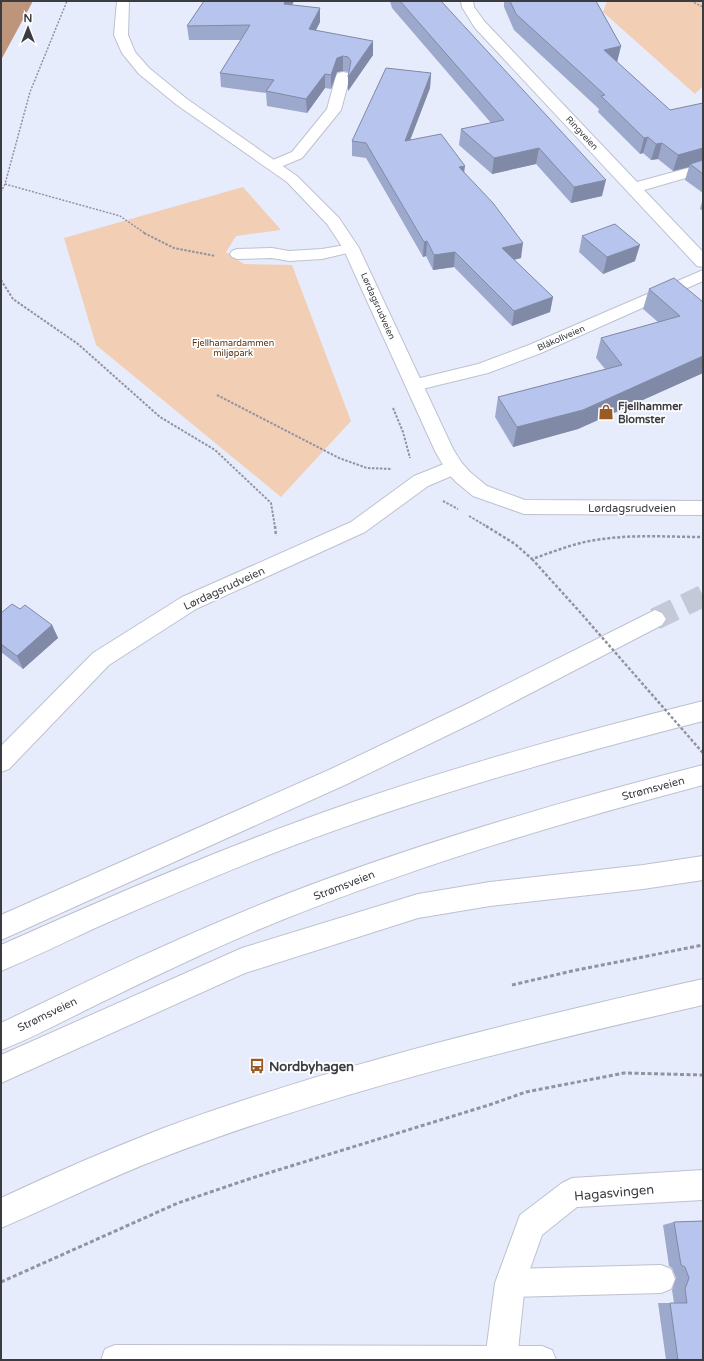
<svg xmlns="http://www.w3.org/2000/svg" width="704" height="1361" font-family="'Varela Round',sans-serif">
  <rect width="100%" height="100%" fill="#e7ecfc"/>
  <path fill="#f2ceb4" d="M607 1H703V86L695 94 603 12Z
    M243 187 281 230 236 236 226 252 244 264 292 265 351 421 281 497 96 345 64 238Z"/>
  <path fill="#bc957a" d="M1 1H33L1 60Z"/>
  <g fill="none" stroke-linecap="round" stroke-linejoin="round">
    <path stroke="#c4c9d7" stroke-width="22" stroke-dasharray="22 11" stroke-linecap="butt" d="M655 619 703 596"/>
    <defs>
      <path id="lane" d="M351 244 356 245 358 248 356 251 322 259 289 261 272 258 237 259 232 257 230 254 232 251 237 249 272 248 289 251 322 249Z
        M661 1265 671 1269 675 1279 671 1289 661 1293 510 1297 500 1293 496 1283 500 1273 510 1269Z
        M115 1345 542 1346 552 1350 556 1360H101L105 1349Z"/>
      <path id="street" d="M461 1H473L474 7 485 22 637 182 703 164V173L644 190 703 252V267L697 266 475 28 462 7Z
        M343 72 348 73 350 76 341 110 302 158 278 168 273 169 268 168 266 165 268 162 292 152 327 109 336 76 338 73Z
        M703 270V281L541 353 488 373 414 391 408 389 405 385 408 381 478 364 529 345Z
        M454 460 461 462 464 467 461 472 428 486 365 532 196 609 109 665 9 769 1 772V746L93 653 182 597 351 522 414 476Z
        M703 1170V1200L577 1207 542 1235 525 1283 517 1360H485L495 1283 520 1215 562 1183 572 1178Z"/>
      <path id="secondary" d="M117 1H129L128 35 135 52 149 68 187 99 297 176 339 218 359 248 453 449 461 462 470 472 487 486 525 500 703 501V515L524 514 473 496 456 482 447 472 435 451 343 248 327 224 287 182 177 105 139 74 122 53 114 35Z
        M703 979V1005C520 1047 336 1091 161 1158 106 1179 55 1205 1 1228V1198C54 1173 107 1150 161 1129 337 1064 520 1020 703 979Z"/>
      <path id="highway" d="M655 610 662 613 666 619 662 625 483 718 347 784 1 940V915L331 769 467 704Z
        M703 701V721C555 759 408 801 266 856 208 879 150 904 93 929 63 943 32 958 1 971V945C115 894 229 845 347 804 464 764 583 731 703 701Z
        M703 765V785C560 823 419 865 282 920 220 945 160 974 100 1003 67 1019 35 1037 1 1050V1023C106 972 212 921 321 881 446 835 574 798 703 765Z
        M703 856V880L643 889 490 906 418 918 245 973 1 1083V1055L242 948 418 894 490 882 643 865Z"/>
    </defs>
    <use href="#lane" stroke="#bdc1d0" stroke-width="2"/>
    <use href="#street" stroke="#bdc1d0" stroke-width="2"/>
    <use href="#secondary" stroke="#bdc1d0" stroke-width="2"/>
    <use href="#highway" stroke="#bdc1d0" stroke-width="2"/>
    <path stroke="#91949f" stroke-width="1.5" stroke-dasharray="2 1.5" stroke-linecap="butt" d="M691 1 703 7
      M5 184 120 216 146 234
      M1 192 5 184 30 92 67 1"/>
    <path stroke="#91949f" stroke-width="2" stroke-dasharray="2.5 1.5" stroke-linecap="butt" d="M144 233 174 248 215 256
      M1 280 13 299 78 344 160 417 215 450 271 503 275 527
      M217 395 339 458 367 468 392 469
      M393 408 403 432 410 458
      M443 501 458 509
      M469 516 488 527"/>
    <path stroke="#91949f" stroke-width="2.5" stroke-dasharray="3 2" stroke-linecap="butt" d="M275 526 276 536
      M486 526 515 544 532 559C553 552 574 543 596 540 632 534 667 537 703 537
      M532 559 579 611"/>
    <path stroke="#91949f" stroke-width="3" stroke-dasharray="4 2.5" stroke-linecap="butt" d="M512 985 572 971 703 945
      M1 1282 178 1203 252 1178 489 1105 526 1092 624 1073 703 1075"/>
    <use href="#lane" fill="#fff" fill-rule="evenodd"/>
    <use href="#street" fill="#fff" fill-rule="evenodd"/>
    <use href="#secondary" fill="#fff" fill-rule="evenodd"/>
    <use href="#highway" fill="#fff" fill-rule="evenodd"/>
    <path stroke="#91949f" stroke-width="2.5" stroke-dasharray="3 2" stroke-linecap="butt" d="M579 611 703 753"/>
  </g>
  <path fill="#9da9cc" d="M204 1H294L292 5 320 22 316 30 373 55 348 91 349 72 343 71 337 72 331 89 325 88 307 113 267 106 266 93 221 87 220 73 241 40H189L187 26Z
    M390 1H441L602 196 571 203 536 164 492 174 459 145 461 129 491 123 392 8Z
    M504 1H596L621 46 617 62 670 110 703 103V193L685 180 689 167 673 171 658 159 651 160 643 153 640 154 598 112 599 109 514 30 504 7Z
    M431 73 430 88 410 140 464 172 521 258 514 260 553 297 550 312 512 326 454 267 433 270 426 256 423 257 366 158 352 156V141Z
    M703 198V211L700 209Z
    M582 236 635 261 603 274 579 252Z
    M649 289 703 302V373L578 429 513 447 495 417 498 397 605 369 596 358 601 338 658 322 643 309Z
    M20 609 52 625 58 638 23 669 1 652V613Z
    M703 1221V1360H666L658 1303H674L672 1290 676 1278 672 1268 669 1266 663 1225 674 1222Z"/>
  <path fill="#8089a6" d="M285 1H294L285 18 284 4Z
    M320 8V22L309 43V29Z
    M373 41V55L348 91V77Z
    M621 46 617 62 604 50Z
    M343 56V71L337 72 331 89V75L337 58Z
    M431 73 430 88 404 156 405 141Z
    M325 74V88L307 113 306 99Z
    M648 137 643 153 640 154 644 138Z
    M662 143 658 159 651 160 656 144Z
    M539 148 536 164 492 174 494 158Z
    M703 148V163L690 164 689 167 673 171 678 155Z
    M465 166 463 181 459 167Z
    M606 180 602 196 571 203 574 187Z
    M427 241 426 256 423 257 424 242Z
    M523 243 521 258 500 263 502 248Z
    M640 245 635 261 603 274 607 257Z
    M455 252 454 267 433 270 434 255Z
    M553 297 550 312 512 326 514 311Z
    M703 356V373L578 429 513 447 517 427Z
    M52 625 58 638 23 669 17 656Z"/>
  <path fill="#b7c4ed" stroke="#8089a6" d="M204 1H285L284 4 320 8 309 29 373 41 348 77 351 61 348 57 343 56 337 58 331 75 325 74 306 99 266 91 274 80 220 73 250 25 187 26Z
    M400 1H441L606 180 574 187 539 148 494 158 461 129 504 120Z
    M510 1H596L621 46 604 50 670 110 703 103V148L678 155 662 143 656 144 648 137 644 138 601 96 605 95 516 14Z
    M386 68 431 73 405 141 441 134 465 166 459 167 493 203 523 243 502 248 553 297 514 311 455 252 434 255 427 241 424 242 366 143 352 141Z
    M703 160V174L690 164Z
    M615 224 640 245 607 257 582 236Z
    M674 278 703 302V356L583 410 517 427 498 397 622 365 601 338 680 316 649 289Z
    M12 604 20 609 25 605 52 625 17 656 1 644V613Z
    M703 1221V1360H678L670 1303H687L685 1289 689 1278 685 1267 681 1265 674 1222Z"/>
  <defs>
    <symbol id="shop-bare" viewBox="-9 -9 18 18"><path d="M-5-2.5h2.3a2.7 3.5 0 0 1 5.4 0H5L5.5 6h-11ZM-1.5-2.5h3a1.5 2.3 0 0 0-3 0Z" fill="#9a5a23" stroke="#fff" stroke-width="2.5" paint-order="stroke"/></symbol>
    <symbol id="bus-bare" viewBox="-9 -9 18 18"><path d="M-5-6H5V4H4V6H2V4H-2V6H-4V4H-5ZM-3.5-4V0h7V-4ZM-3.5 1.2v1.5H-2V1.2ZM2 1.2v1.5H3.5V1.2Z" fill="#9a5a23" stroke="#fff" stroke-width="2.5" paint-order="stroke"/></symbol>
  </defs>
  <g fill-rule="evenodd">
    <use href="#shop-bare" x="595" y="401" width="22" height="22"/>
    <use href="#bus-bare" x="246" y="1055" width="22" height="22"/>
  </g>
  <g text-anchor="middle" stroke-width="3.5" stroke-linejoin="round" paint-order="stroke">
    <g font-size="9" fill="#3a3c42" stroke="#fff">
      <text transform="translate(582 133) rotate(47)" y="3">Ringveien</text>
      <text transform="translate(378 306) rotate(66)" y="3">Lørdagsrudveien</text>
      <text transform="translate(561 338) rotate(-24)" y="3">Blåkollveien</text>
    </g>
    <g font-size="9" fill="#593211" stroke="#fff">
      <text x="233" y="346">Fjellhamardammen<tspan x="233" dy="10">miljøpark</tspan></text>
    </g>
    <g font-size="11" font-weight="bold" fill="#3a3c42" stroke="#fff" text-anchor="start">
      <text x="618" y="410">Fjellhammer<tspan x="618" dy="13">Blomster</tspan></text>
    </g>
    <g font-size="11" fill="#3a3c42" stroke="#fff">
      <text x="632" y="512">Lørdagsrudveien</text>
      <text transform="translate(224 588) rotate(-25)" y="4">Lørdagsrudveien</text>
      <text transform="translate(653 788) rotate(-15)" y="4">Strømsveien</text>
      <text transform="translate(344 885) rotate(-21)" y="4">Strømsveien</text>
      <text transform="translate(47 1014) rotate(-26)" y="4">Strømsveien</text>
    </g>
    <g font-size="13" font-weight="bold" fill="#3a3c42" stroke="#fff" text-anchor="start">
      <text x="269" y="1071">Nordbyhagen</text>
    </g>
    <g font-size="13" fill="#3a3c42" stroke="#fff">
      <text transform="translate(614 1192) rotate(-5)" y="5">Hagasvingen</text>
    </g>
  </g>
  <rect width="704" height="1361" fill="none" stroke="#3a3c42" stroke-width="4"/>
  <g transform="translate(28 28)" stroke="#ffffff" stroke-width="3" paint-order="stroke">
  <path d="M0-3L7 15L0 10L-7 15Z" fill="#3a3c42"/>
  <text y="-6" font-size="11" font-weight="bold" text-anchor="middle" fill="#3a3c42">N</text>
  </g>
</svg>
